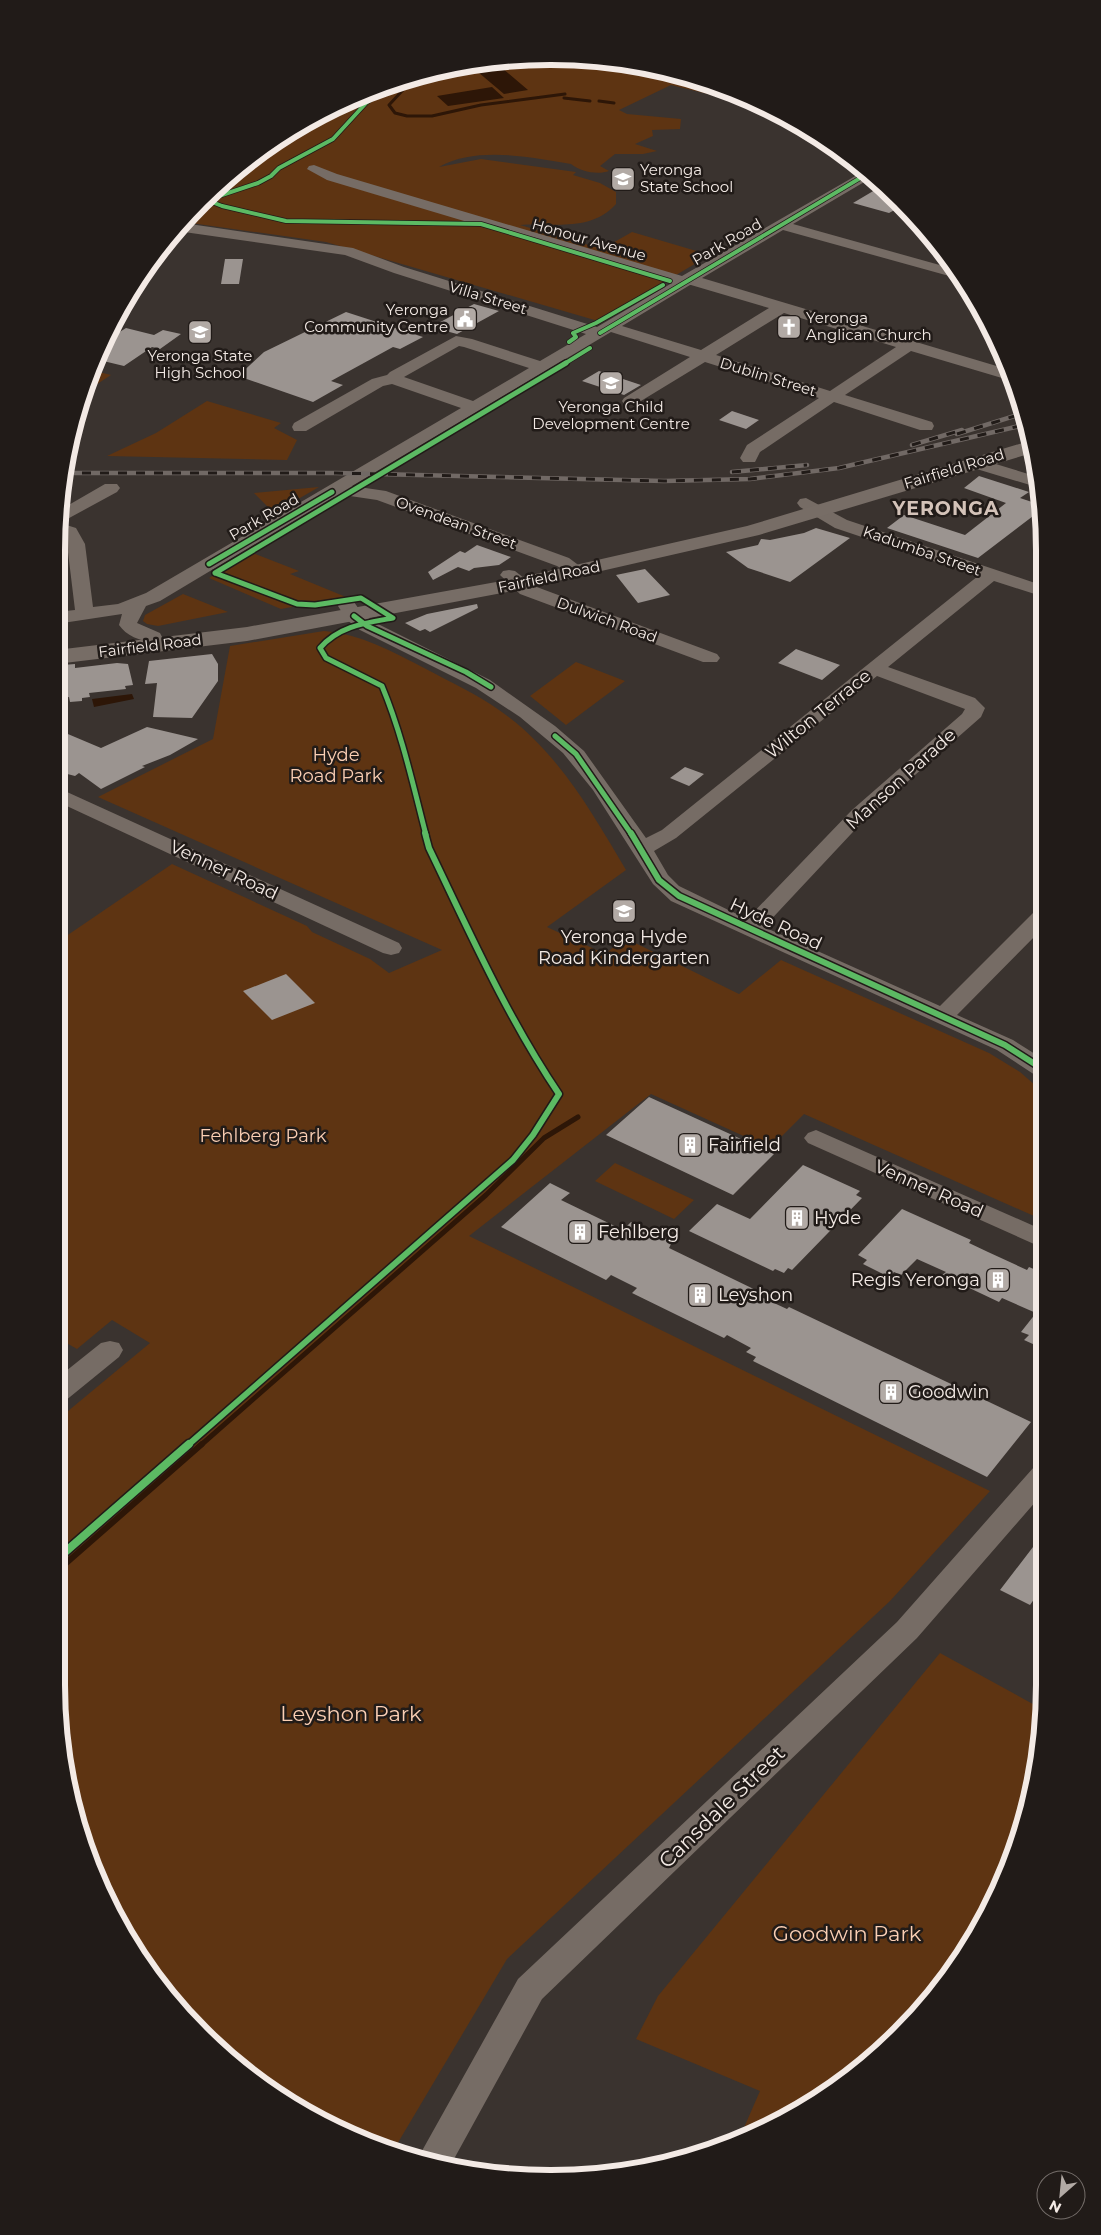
<svg xmlns="http://www.w3.org/2000/svg" width="1101" height="2235" font-family="Montserrat,sans-serif">
  <rect width="100%" height="100%" fill="#3a332f"/>
  <path fill="#5e3412" d="M551 56 647 66 737 93 712 95 671 85 619 110 627 114 681 119 680 129 652 130 653 136 635 144 657 151 643 154H615L600 166 609 171C598 175 581 172 571 164 530 157 476 146 439 167L481 159 576 172 573 175 600 183 616 192V204C590 233 552 222 520 225L602 249 632 232 710 255 598 321 326 242 184 222 201 201 276 139 362 94 454 66Z
    M91 370 111 375 85 392Z
    M207 401 281 423 274 428 297 440 287 460 107 456 156 433Z
    M319 487 274 513 254 493Z
    M253 553 299 571 290 574 346 597 281 609 209 578Z
    M183 594 228 612 158 626 147 624 143 621 145 615Z
    M324 631C361 634 393 652 426 669 450 682 477 694 499 710 557 750 591 811 626 870L547 927 605 954 625 938 739 994 781 960 989 1053 1020 1072 1043 1092V1220L804 1114 770 1148 651 1094 469 1236 990 1491 890 1601 507 1959 393 2151C227 2100 103 1950 66 1783 63 1768 63 1753 62 1739 58 1699 56 1660 56 1620 56 1553 56 1487 56 1421L150 1343 112 1320 77 1349 56 1337V943L172 864 307 926 312 932 370 959 389 973 442 950 98 797 213 739 230 646Z
    M576 662 625 681 566 725 530 696Z
    M615 1163 694 1200 674 1219 595 1181Z
    M940 1653 1042 1709 1035 1781 1007 1874 962 1959 922 2011 851 2077 769 2128 739 2139 760 2091 636 2039 658 1996Z"/>
  <path fill="#2d1607" d="M502 68 528 90 504 94 478 72Z
    M492 87 504 98 448 106 437 96Z
    M132 694 134 699 94 707 92 699Z"/>
  <g fill="none" stroke-linecap="round" stroke-linejoin="round">
    <path stroke="#2d1607" stroke-width="3" d="M415 77 389 105 395 113 407 116H432L481 105 565 94
      M564 98 590 101
      M599 101 614 103"/>
    <path stroke="#2d1607" stroke-width="5" d="M201 1445 486 1195 544 1138 578 1117"/>
    <path stroke="#2d1607" stroke-width="6" d="M56 1572 202 1444"/>
  </g>
  <path fill="#9b9490" d="M880 187 900 207 889 213 853 203Z
    M225 259H243L239 284H221Z
    M474 304 499 311 457 334 431 327Z
    M346 312 423 337 400 349 393 347 331 381 343 385 313 402 238 376 264 352Z
    M126 328 154 335 163 330 181 334 160 349 152 347 124 366 95 359 110 331 118 333Z
    M599 371 641 385 624 395 582 381Z
    M732 411 759 420 746 429 719 420Z
    M979 476 1029 492 1020 498 1041 505V510L978 558 887 528 904 515 965 535 1006 503 964 488Z
    M816 528 850 538 790 582 748 568 726 552 758 545 761 539 770 540 804 533Z
    M477 545 511 557 499 565 474 568 469 571 458 567 433 580 428 572 460 551 465 553Z
    M645 569 670 595 638 603 616 575Z
    M477 604 478 608 430 632 425 629 420 631 405 623 427 614Z
    M796 649 840 665 822 680 778 663Z
    M212 654 218 664V681L192 718 153 717 157 683 145 684 149 661Z
    M117 663 128 664 133 685 125 686 126 689 89 693 90 697 82 698V701L70 702 69 697 56 699V670L64 669 63 665 75 664V668Z
    M147 727 198 739 170 755 142 766 145 767 101 789 79 773 75 776 56 771V729L101 748Z
    M685 767 704 774 689 786 670 778Z
    M286 974 315 1003 272 1020 243 991Z
    M649 1097 774 1154 733 1195 606 1135Z
    M803 1165 860 1191 856 1195 862 1198 792 1270 788 1268 784 1273 775 1269 773 1271 689 1231 717 1204 750 1219Z
    M550 1183 570 1193 561 1200 623 1230 631 1222 672 1242 669 1248 764 1294 761 1297 787 1309 789 1307 1031 1422 987 1477 753 1361 756 1357 746 1352 751 1348 727 1335 724 1338 632 1293 637 1288 611 1275 606 1280 501 1227Z
    M902 1209 971 1240 969 1243 988 1252 1027 1270 1029 1267 1043 1273 1044 1349 1024 1340 1029 1335 1021 1332 1036 1313 1002 1298 999 1302 942 1275 946 1272 917 1259 901 1275 894 1272 889 1277 863 1264 867 1260 858 1255Z
    M1033 1547 1044 1553V1585L1030 1605 1000 1590Z"/>
  <g fill="none" stroke-linecap="round" stroke-linejoin="round">
    <path fill="#766c65" fill-rule="evenodd" d="M314 165 337 174 682 276 864 171 871 178 793 224 954 269 960 279 783 230 702 278 1010 370 1012 381 911 351 845 395 932 422 934 426 932 430H920L834 402 760 452 755 462H743L740 458 747 445 819 398 705 362 636 404H624L622 401 624 398 690 357 611 332 352 486 386 491 569 558 585 570 582 574H570L557 566 377 500 350 496 334 497 160 601 146 606 137 623 160 633 162 637 160 641C146 644 127 637 119 625L122 614 56 624V612L75 610 67 544 63 535 58 534 60 510 105 484H117L120 488 117 492 60 523 76 528 85 544 93 607 118 604 146 593 461 408 392 384 383 386 306 431H294L292 427 294 423 372 379 387 375 390 372 456 336 472 339 540 361 586 334 394 273 345 255 177 231 183 223 353 248 404 267 597 327 672 283 327 180 307 169 309 166ZM690 285H691L769 308 701 350 622 326ZM784 313 896 347 830 391 716 355ZM459 346 464 347 529 368 473 401 404 377Z
      M976 458 1038 477 1040 488 970 467 967 463 970 459Z
      M806 498 847 520 1041 585V596L994 581 888 667 975 698 985 708 981 717 866 818 764 927 940 1006 1034 912 1042 910V929L957 1015 1013 1040 1043 1059V1077L1035 1075 997 1050 671 901 653 884 593 790 563 753 520 717 476 688 360 630 347 620 338 606 340 602H354L361 612 374 622 490 680 555 726 584 751 646 838 662 830 978 576 835 528 800 507 797 503 800 499ZM877 676 965 709 962 714 852 810 747 919 679 886 668 875 654 851 676 838Z
      M509 570 515 571 534 586 717 654 720 658 717 662H703L520 594 500 575 503 571Z
      M56 787 399 943 402 948 399 953 391 955 383 953 56 801Z
      M816 1130 1043 1230V1248L808 1143 804 1138 808 1133Z
      M110 1341 119 1343 123 1350 119 1357 65 1401 56 1403V1379L101 1343Z
      M1044 1464V1492L917 1638 542 1999 449 2168 418 2158 518 1979 897 1622 1034 1467Z"/>
    <path fill="#776d66" fill-rule="evenodd" d="M1029 441 1032 453 759 535 518 590 247 641 56 664V650L247 627 518 578 747 526Z"/>
    <defs>
      <path id="rail" d="M957 434 1021 414
        M912 445 962 430
        M732 472 807 465
        M64 473H336L664 481 750 479 839 468 1024 425"/>
    </defs>
    <use href="#rail" stroke="#716965" stroke-width="4.5"/>
    <use href="#rail" stroke="#211b18" stroke-width="3" stroke-dasharray="9" stroke-linecap="butt"/>
    <defs>
      <path id="cycleway-far3" d="M207 200 222 206 286 221 481 224 670 281
        M207 200 258 183 271 176 279 168 333 139 367 102 393 84
        M600 333 867 174
        M569 342 576 337 573 333 596 323 663 285
        M564 364 590 348"/>
      <path id="cycleway-far2" d="M209 564 332 492
        M215 573 566 363
        M215 573 297 604 315 605 361 598 393 618C365 623 339 626 320 648L326 658 382 686C402 734 413 785 426 835
        M354 616 367 626 466 672 491 687
        M555 736 576 754 632 835"/>
      <path id="cycleway-far1" d="M631 833 659 880 679 896 1005 1045 1038 1066
        M188 1445 513 1160 533 1135 559 1094C507 1017 469 931 429 848L425 833"/>
      <path id="cycleway" d="M56 1560 189 1444"/>
    </defs>
    <use href="#cycleway-far3" stroke="#211b18" stroke-width="5.5"/>
    <use href="#cycleway-far2" stroke="#211b18" stroke-width="8"/>
    <use href="#cycleway-far1" stroke="#211b18" stroke-width="9"/>
    <use href="#cycleway" stroke="#211b18" stroke-width="11"/>
    <use href="#cycleway-far3" stroke="#5cba63" stroke-width="4"/>
    <use href="#cycleway-far2" stroke="#5cba63" stroke-width="5"/>
    <use href="#cycleway-far1" stroke="#5cba63" stroke-width="6"/>
    <use href="#cycleway" stroke="#5cba63" stroke-width="8"/>
  </g>
  <defs>
    <symbol id="school-square" viewBox="-11 -11 22 22"><rect x="-9" y="-9" width="18" height="18" rx="4" fill="#b2aaa5" stroke="#211b18"/><path d="M0-5L7-2L0 1L-7-2ZM-4 1L0 2.5L4 1V4Q0 6-4 4Z" fill="#fff"/></symbol>
    <symbol id="civic-square" viewBox="-11 -11 22 22"><rect x="-9" y="-9" width="18" height="18" rx="4" fill="#b2aaa5" stroke="#211b18"/><path d="M-.6-6.5H3V-4.5H.6V-3L4-1V1h2V6H-6V1h2V-1L-.6-3ZM-1.2 2.5V6h2.4V2.5Z" fill="#fff"/></symbol>
    <symbol id="church-square" viewBox="-11 -11 22 22"><rect x="-9" y="-9" width="18" height="18" rx="4" fill="#b2aaa5" stroke="#211b18"/><path d="M-1.2-6h2.4v3.5h3.3v2.4h-3.3V6h-2.4V-.1h-3.3v-2.4h3.3Z" fill="#fff"/></symbol>
    <symbol id="building-square" viewBox="-11 -11 22 22"><rect x="-9" y="-9" width="18" height="18" rx="4" fill="#b2aaa5" stroke="#211b18"/><path d="M-4-6H4V6H1V3H-1V6H-4ZM-2.5-4.3h1.7v1.8h-1.7ZM.8-4.3h1.7v1.8H.8ZM-2.5-1h1.7V.8h-1.7ZM.8-1h1.7V.8H.8Z" fill="#fff"/></symbol>
  </defs>
  <g fill-rule="evenodd">
    <use href="#school-square" x="609" y="165" width="28" height="28"/>
    <use href="#civic-square" x="451" y="305" width="28" height="28"/>
    <use href="#church-square" x="775" y="313" width="28" height="28"/>
    <use href="#school-square" x="186" y="318" width="28" height="28"/>
    <use href="#school-square" x="597" y="369" width="28" height="28"/>
    <use href="#school-square" x="610" y="897" width="28" height="28"/>
    <use href="#building-square" x="676" y="1131" width="28" height="28"/>
    <use href="#building-square" x="783" y="1204" width="28" height="28"/>
    <use href="#building-square" x="566" y="1218" width="28" height="28"/>
    <use href="#building-square" x="984" y="1266" width="28" height="28"/>
    <use href="#building-square" x="686" y="1281" width="28" height="28"/>
    <use href="#building-square" x="877" y="1378" width="28" height="28"/>
  </g>
  <g text-anchor="middle" stroke-width="5" stroke-linejoin="round" paint-order="stroke">
    <g font-size="15" fill="#f3eae5" stroke="#211b18" text-anchor="start">
      <text x="640" y="175">Yeronga<tspan x="640" dy="17">State School</tspan></text>
      <text x="448" y="315" text-anchor="end">Yeronga<tspan x="448" dy="17">Community Centre</tspan></text>
      <text x="806" y="323">Yeronga<tspan x="806" dy="17">Anglican Church</tspan></text>
      <text x="200" y="361" text-anchor="middle">Yeronga State<tspan x="200" dy="17">High School</tspan></text>
      <text x="611" y="412" text-anchor="middle">Yeronga Child<tspan x="611" dy="17">Development Centre</tspan></text>
    </g>
    <g font-size="15" fill="#f3eae5" stroke="#211b18">
      <text transform="translate(589 240) rotate(16)" y="5">Honour Avenue</text>
      <text transform="translate(727 242) rotate(-30)" y="5">Park Road</text>
      <text transform="translate(488 298) rotate(17)" y="5">Villa Street</text>
      <text transform="translate(768 377) rotate(17)" y="5">Dublin Street</text>
      <text transform="translate(954 469) rotate(-17)" y="5">Fairfield Road</text>
      <text transform="translate(264 517) rotate(-30)" y="5">Park Road</text>
      <text transform="translate(456 523) rotate(20)" y="5">Ovendean Street</text>
      <text transform="translate(922 551) rotate(19)" y="5">Kadumba Street</text>
      <text transform="translate(549 577) rotate(-12)" y="5">Fairfield Road</text>
      <text transform="translate(607 620) rotate(20)" y="5">Dulwich Road</text>
      <text transform="translate(150 646) rotate(-7)" y="5">Fairfield Road</text>
    </g>
    <g font-size="18" fill="#f3eae5" stroke="#211b18">
      <text transform="translate(818 714) rotate(-39)" y="6">Wilton Terrace</text>
      <text transform="translate(901 779) rotate(-42)" y="6">Manson Parade</text>
      <text transform="translate(224 870) rotate(25)" y="6">Venner Road</text>
      <text transform="translate(776 924) rotate(25)" y="6">Hyde Road</text>
      <text transform="translate(929 1189) rotate(24)" y="6">Venner Road</text>
    </g>
    <g font-size="18" fill="#fbcfb4" stroke="#211b18">
      <text x="336" y="761">Hyde<tspan x="336" dy="21">Road Park</tspan></text>
      <text x="263" y="1142">Fehlberg Park</text>
    </g>
    <g font-size="18" fill="#f3eae5" stroke="#211b18" text-anchor="start">
      <text x="624" y="943" text-anchor="middle">Yeronga Hyde<tspan x="624" dy="21">Road Kindergarten</tspan></text>
      <text x="708" y="1151">Fairfield</text>
      <text x="814" y="1224">Hyde</text>
      <text x="598" y="1238">Fehlberg</text>
      <text x="980" y="1286" text-anchor="end">Regis Yeronga</text>
      <text x="718" y="1301">Leyshon</text>
      <text x="908" y="1398">Goodwin</text>
    </g>
    <g font-size="19" font-weight="bold" letter-spacing="1" fill="#d4c3b9" stroke="#211b18">
      <text x="946" y="515">YERONGA</text>
    </g>
    <g font-size="21" fill="#fbcfb4" stroke="#211b18">
      <text x="351" y="1721">Leyshon Park</text>
      <text x="847" y="1941">Goodwin Park</text>
    </g>
    <g font-size="21" fill="#f3eae5" stroke="#211b18">
      <text transform="translate(722 1807) rotate(-44)" y="7">Cansdale Street</text>
    </g>
  </g>
  <path d="M0 0H1101V2235H0ZM550 65H551A485 485 0 0 1 1036 550V1685A485 485 0 0 1 551 2170H550A485 485 0 0 1 65 1685V550A485 485 0 0 1 550 65Z" fill="#211b18" fill-rule="evenodd"/>
  <path fill="none" stroke="#f3eae5" stroke-width="6" d="M550 65H551A485 485 0 0 1 1036 550V1685A485 485 0 0 1 551 2170H550A485 485 0 0 1 65 1685V550A485 485 0 0 1 550 65Z"/>
  <g transform="translate(1061 2195) rotate(207)"><circle r="24" fill="#211b18" stroke="#756e6a"/>
  <path d="M0-4L9 19L0 12L-9 19Z" fill="#b2aaa5"/>
  <text y="-8" font-size="14" font-weight="bold" text-anchor="middle" fill="#f3eae5">N</text>
  </g>
</svg>
